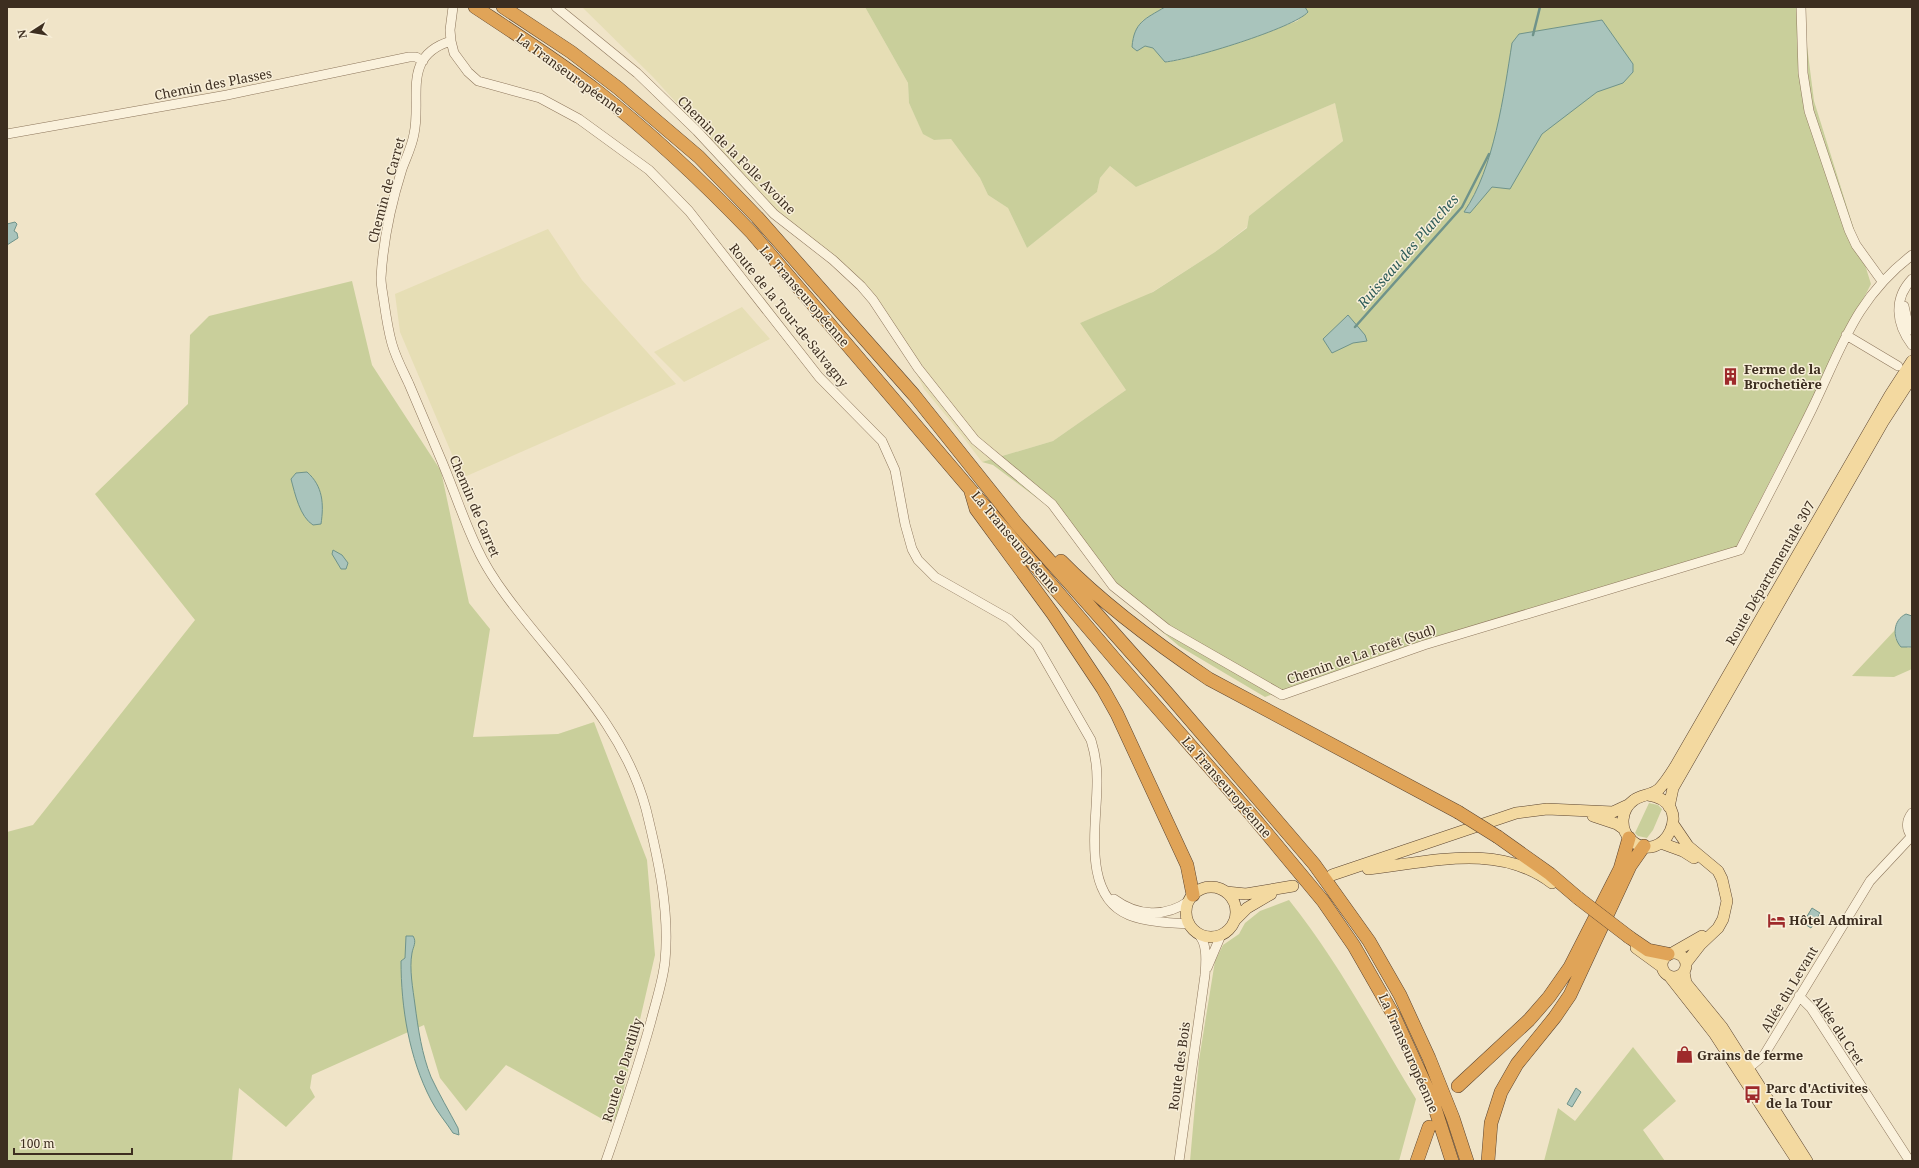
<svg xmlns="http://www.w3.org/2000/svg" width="1919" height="1168" font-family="'Noto Serif',serif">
  <rect width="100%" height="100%" fill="#f0e4c8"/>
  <path fill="#e6deb5" d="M582 7H865L908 83 909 103 923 133 934 140 951 139 980 178 988 195 1008 208 1027 248 1097 192 1100 178 1110 166 1136 187 1335 103 1343 141 1249 216 1247 227 1215 252 1143 298 1080 323 1126 390 1053 441 982 462 953 424 924 389 904 347 869 289 760 195 653 77Z
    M548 229 582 280 676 384 462 478 400 332 395 294Z
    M742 307 770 339 684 382 654 352Z"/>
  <path fill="#c9cf9b" d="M865 7H1165L1142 21 1145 46 1153 48 1166 62 1179 60 1244 41 1297 21 1308 12 1305 7H1802L1814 101 1871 284 1736 547 1414 644 1265 697 1179 646 1153 624 1115 588 1049 507 993 465 982 462 1053 441 1126 390 1080 323 1153 292 1215 252 1247 228 1249 216 1343 141 1335 103 1136 187 1110 166 1100 178 1097 192 1027 248 1008 208 988 195 980 178 951 139 934 140 923 134 909 103 908 83Z
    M352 281 372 365 441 471 469 603 490 629 473 737 558 734 594 722 647 860 655 955 618 1114 611 1124 506 1065 466 1111 440 1078 424 1025 312 1075 310 1088 315 1097 286 1127 239 1088 232 1161H7V832L33 825 195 620 95 494 188 404 190 335 209 316Z
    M1895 630V638L1908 648 1912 647V669L1894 677 1852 676Z
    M1649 803 1658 805 1662 809 1653 830 1647 838 1638 836 1635 833Z
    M1289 900C1338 961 1375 1032 1416 1099L1399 1161H1190L1199 1060 1215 961 1223 945 1239 934 1245 923 1260 911Z
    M1633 1047 1676 1101 1643 1130 1665 1161H1544L1558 1108 1575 1121Z"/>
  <path fill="#a9c4bc" stroke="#6f938a" d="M1165 7H1305L1308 12C1294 28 1189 60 1165 62L1153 48 1145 46 1137 51 1132 47C1134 22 1145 19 1165 7Z
    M1602 20 1633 64V72L1623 83 1597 92 1542 134 1510 189 1492 187 1470 213 1464 212C1494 169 1504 94 1512 43L1519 34Z
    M15 222 17 224 14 231 17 233 18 238 7 245V224Z
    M1348 315 1365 335 1367 341 1353 343 1332 353 1323 339Z
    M307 472C323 486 324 504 321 524L313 525C300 517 295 494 291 479L296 473Z
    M333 550 342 555 348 563 346 569H341L332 554Z
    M1906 614 1912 616V647H1901C1892 637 1893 620 1906 614Z
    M1812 908 1820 913 1811 928 1803 923Z
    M406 936H413C417 942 413 947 412 953 409 969 413 989 415 1005 418 1028 422 1055 431 1077 439 1094 449 1111 458 1128L459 1135 453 1133C446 1122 437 1112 431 1100 409 1058 401 1007 401 961L405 958Z
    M1576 1088 1581 1092 1572 1107 1567 1104Z"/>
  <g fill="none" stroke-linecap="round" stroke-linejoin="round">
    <path stroke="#6f938a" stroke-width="2.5" d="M1533 35 1540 7
      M1355 327 1462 207 1489 154"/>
    <defs>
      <path id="minor" d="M453 7 450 30 451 41 454 53 468 72 478 81 540 98 579 119 649 170 689 211 819 377 882 441 895 470 905 524 912 549 918 560 935 577 1009 619 1037 646 1091 740C1095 753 1097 765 1097 779 1098 820 1080 895 1129 915 1146 922 1171 923 1189 924
        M556 7 637 73 697 131 774 214 833 260 861 286 873 300 918 368 975 440 1052 504 1113 586 1167 629 1282 695 1424 645 1740 550C1764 503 1789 456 1812 409 1842 347 1855 299 1912 255
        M1801 7 1803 73 1809 111 1849 230 1856 245 1882 281
        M451 41C401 56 422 98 414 134 412 146 406 158 402 169 391 204 383 241 381 278 381 286 383 294 384 302 386 316 388 330 392 344 396 358 403 371 409 384 419 408 430 433 440 457 453 487 463 519 477 548 487 570 502 591 517 610 566 673 625 730 646 809 658 858 670 911 665 961 663 981 656 1001 651 1021 638 1068 622 1115 606 1161
        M7 134 227 95 409 57H416L423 61
        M1912 279C1893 299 1896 324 1912 345
        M1904 306 1908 324 1912 330
        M1846 335 1898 366
        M1912 813C1906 821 1906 829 1912 837
        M1114 899C1137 916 1165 918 1189 901
        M1207 968 1221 935
        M1799 996 1811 1008 1909 1160
        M1744 1072 1764 1055 1870 881 1911 837
        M1179 1161 1205 975C1206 962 1208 942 1197 933"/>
      <path id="major" d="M1648 795C1698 802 1663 869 1631 840 1619 829 1621 809 1634 800 1642 794 1651 796 1659 789 1665 783 1670 775 1675 767L1890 395 1912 361
        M1669 807 1673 788 1883 422 1912 377
        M1593 816 1617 824 1624 829
        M1673 824 1688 846 1718 871 1722 879 1727 901 1723 919 1718 928 1700 945 1686 963
        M1661 843 1683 851 1694 858
        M1368 869C1431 862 1498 842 1552 883
        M1332 875 1516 813 1547 809 1613 812 1628 805
        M1186 912a25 25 0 1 1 50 0a25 25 0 1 1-50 0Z
        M1226 892 1246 894 1293 886
        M1235 920 1247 908 1271 894
        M1636 948 1662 967
        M1674 952 1702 936
        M1662 965a12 12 0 1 1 24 0a12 12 0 1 1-24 0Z
        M1684 972 1686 983 1722 1027 1807 1161
        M1670 977 1714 1033 1796 1159"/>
      <path id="highway" d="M475 7C516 34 558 61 597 91 652 134 704 183 752 233L1119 664 1254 818 1323 901 1354 946 1394 1016 1432 1099 1452 1161
        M503 7 571 52 618 88 699 157 757 217 914 395 1017 524 1168 694 1314 864 1369 941 1400 995 1429 1058 1453 1118 1467 1161
        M971 492 976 509 1053 614 1103 689 1117 714 1187 865 1193 895
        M1061 561C1105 606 1157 644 1209 679L1458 812
        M1498 837 1550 874 1578 898
        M1629 937 1648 950 1668 954
        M1458 1086 1529 1020 1549 997 1570 967 1620 869 1629 838
        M1417 1161 1429 1127
        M1488 1161 1491 1123 1501 1092 1517 1064 1555 1017 1570 995 1630 866 1644 846"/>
    </defs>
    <use href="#minor" stroke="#8d765c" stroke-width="10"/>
    <use href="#major" stroke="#5b4430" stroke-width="12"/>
    <use href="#highway" stroke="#5b4430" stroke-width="14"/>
    <use href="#minor" stroke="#faf1dc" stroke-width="9"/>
    <use href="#major" stroke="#f3d9a0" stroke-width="11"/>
    <use href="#highway" stroke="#e0a458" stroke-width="13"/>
    <defs>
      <path id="highway-bridge" d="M1458 812 1498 837
        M1578 898 1629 937"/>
    </defs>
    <use href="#highway-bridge" stroke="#5b4430" stroke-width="14" stroke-linecap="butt"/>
    <use href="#highway-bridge" stroke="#e0a458" stroke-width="13"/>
  </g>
  <defs>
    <symbol id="building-bare" viewBox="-9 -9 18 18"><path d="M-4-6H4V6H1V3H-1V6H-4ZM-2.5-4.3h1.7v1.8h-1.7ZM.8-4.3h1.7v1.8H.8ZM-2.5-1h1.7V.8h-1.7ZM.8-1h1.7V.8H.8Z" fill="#9e2a2b" stroke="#f7eed8" stroke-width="2.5" paint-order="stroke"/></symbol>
    <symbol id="hotel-bare" viewBox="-9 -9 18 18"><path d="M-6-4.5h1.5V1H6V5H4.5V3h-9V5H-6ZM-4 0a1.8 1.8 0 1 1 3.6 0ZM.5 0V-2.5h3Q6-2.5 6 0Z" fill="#9e2a2b" stroke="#f7eed8" stroke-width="2.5" paint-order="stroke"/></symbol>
    <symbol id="shop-bare" viewBox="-9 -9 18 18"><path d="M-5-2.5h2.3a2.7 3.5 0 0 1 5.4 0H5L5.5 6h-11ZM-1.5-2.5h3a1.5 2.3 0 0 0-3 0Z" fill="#9e2a2b" stroke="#f7eed8" stroke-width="2.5" paint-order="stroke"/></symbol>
    <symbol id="bus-bare" viewBox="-9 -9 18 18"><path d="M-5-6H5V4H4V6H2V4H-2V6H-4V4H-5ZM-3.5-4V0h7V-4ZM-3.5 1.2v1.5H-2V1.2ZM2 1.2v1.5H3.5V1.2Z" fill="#9e2a2b" stroke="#f7eed8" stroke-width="2.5" paint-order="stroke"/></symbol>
  </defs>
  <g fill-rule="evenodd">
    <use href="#building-bare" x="1718" y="364" width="25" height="25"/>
    <use href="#hotel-bare" x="1764" y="908" width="25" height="25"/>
    <use href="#shop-bare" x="1672" y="1042" width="25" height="25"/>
    <use href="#bus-bare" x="1740" y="1082" width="25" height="25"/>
  </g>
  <g text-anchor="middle" stroke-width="3" stroke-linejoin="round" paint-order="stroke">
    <g font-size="13" fill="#3d2e20" stroke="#f7eed8">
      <text transform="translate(570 74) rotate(36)" y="5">La Transeuropéenne</text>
      <text transform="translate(213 84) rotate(-11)" y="5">Chemin des Plasses</text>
      <text transform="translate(737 155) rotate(45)" y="5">Chemin de la Folle Avoine</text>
      <text transform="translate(386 190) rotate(-75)" y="5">Chemin de Carret</text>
      <text transform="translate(805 296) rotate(49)" y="5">La Transeuropéenne</text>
      <text transform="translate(789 315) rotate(51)" y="5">Route de la Tour-de-Salvagny</text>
      <text transform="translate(475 506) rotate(67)" y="5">Chemin de Carret</text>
      <text transform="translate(1016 542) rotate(50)" y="5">La Transeuropéenne</text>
      <text transform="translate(1770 573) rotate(-60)" y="5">Route Départementale 307</text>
      <text transform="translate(1361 654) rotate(-19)" y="5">Chemin de La Forêt (Sud)</text>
      <text transform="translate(1227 787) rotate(49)" y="5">La Transeuropéenne</text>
      <text transform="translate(1789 989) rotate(-59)" y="5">Allée du Levant</text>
      <text transform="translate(1839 1030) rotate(56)" y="5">Allée du Cret</text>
      <text transform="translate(1409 1053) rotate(66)" y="5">La Transeuropéenne</text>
      <text transform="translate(1179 1066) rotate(-82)" y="5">Route des Bois</text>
      <text transform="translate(622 1070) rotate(-73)" y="5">Route de Dardilly</text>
    </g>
    <g font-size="13" font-weight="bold" fill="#3d2e20" stroke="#f7eed8" text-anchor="start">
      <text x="1744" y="374">Ferme de la<tspan x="1744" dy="15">Brochetière</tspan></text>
      <text x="1789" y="925">Hôtel Admiral</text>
      <text x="1697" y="1060">Grains de ferme</text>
      <text x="1766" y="1093">Parc d'Activites<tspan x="1766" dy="15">de la Tour</tspan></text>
    </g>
    <g font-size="14" font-style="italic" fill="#2f5d5a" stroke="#f7eed8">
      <text transform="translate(1408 251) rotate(-49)" y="5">Ruisseau des Planches</text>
    </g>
  </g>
  <rect width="1919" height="1168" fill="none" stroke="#3d2e20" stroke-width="16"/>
  <g transform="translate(32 32) rotate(258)" stroke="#f7eed8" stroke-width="3" paint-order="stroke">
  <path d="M0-3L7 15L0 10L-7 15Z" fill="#3d2e20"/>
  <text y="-6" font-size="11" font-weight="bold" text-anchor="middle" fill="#3d2e20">N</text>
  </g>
  <path d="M14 1148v6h118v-6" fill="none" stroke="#3d2e20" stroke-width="2"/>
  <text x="20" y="1148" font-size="12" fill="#3d2e20" stroke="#f7eed8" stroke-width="3" paint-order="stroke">100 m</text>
</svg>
